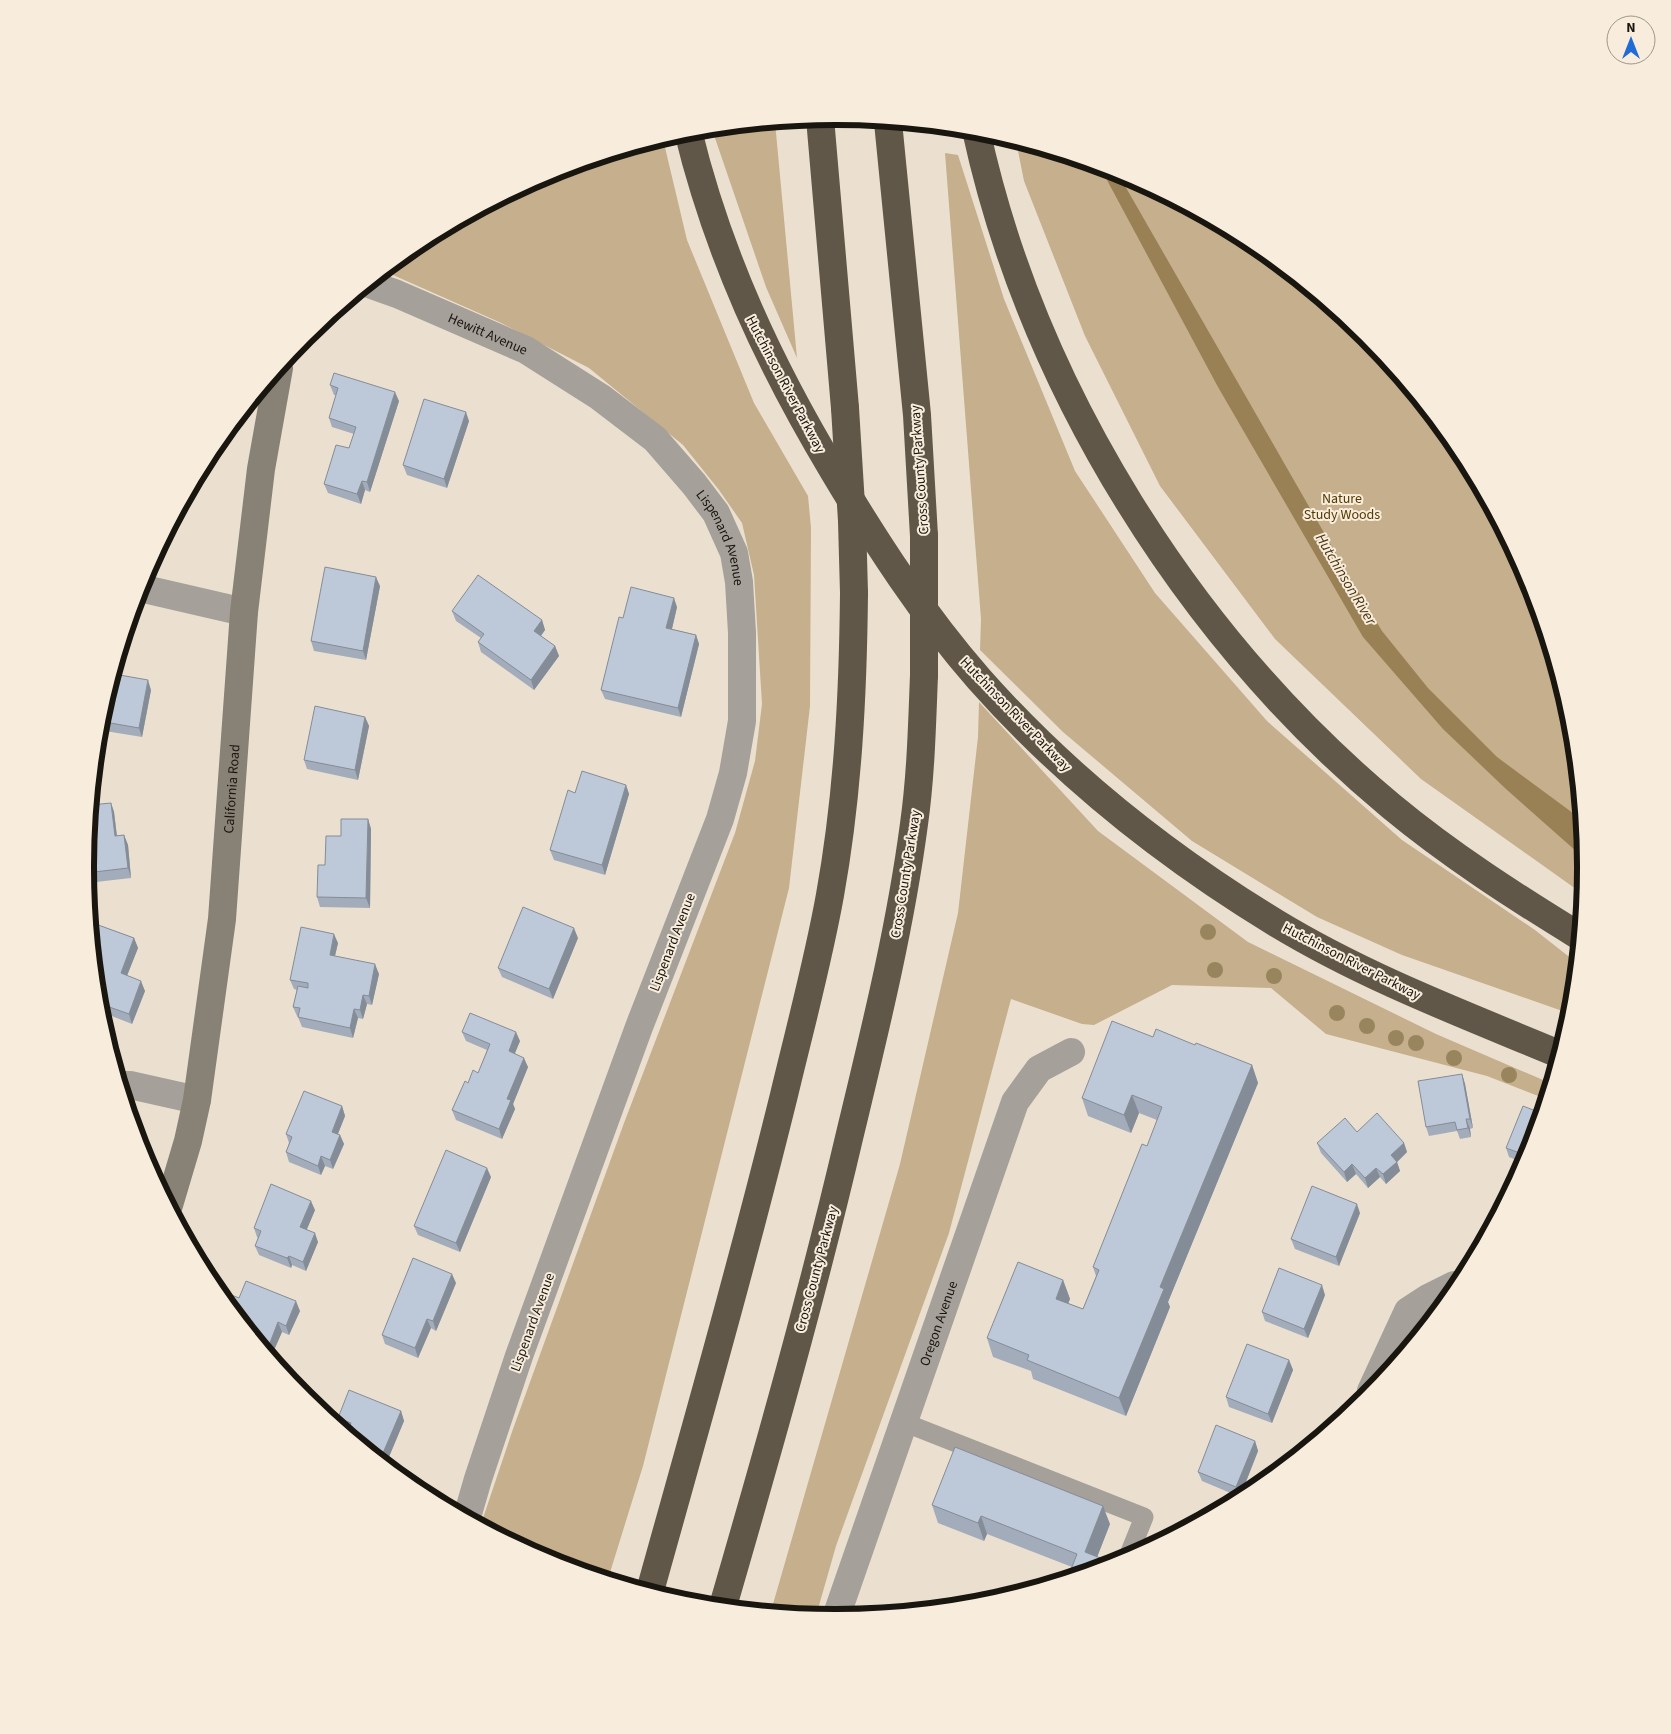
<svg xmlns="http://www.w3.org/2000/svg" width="1671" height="1734" font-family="'Source Sans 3',sans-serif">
  <rect width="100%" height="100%" fill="#ebe0cf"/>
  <path fill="#c5af8c" d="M775 122 797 358 766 287 715 138 713 129Z
    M663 139 687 240 754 403 808 496 811 528 810 706 789 888 643 1466 608 1579 548 1560 481 1524 513 1429 624 1123 735 833 755 761 762 704 754 575 742 523 719 490 683 445 589 368 499 322 384 271 419 243 549 174Z
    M1016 141 1123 174 1253 243 1366 337 1460 450 1529 580 1572 721 1586 867 1583 894 1421 779 1275 639 1160 486 1085 336 1024 181Z
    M945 153 958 155 1004 299 1075 471 1155 593 1267 721 1402 840 1535 930 1577 963 1571 1014 1402 955 1317 917 1192 841 1063 732 980 650 981 619Z
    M979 702 1098 831 1248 942 1436 1034 1550 1083 1546 1099 1487 1076 1326 1034 1271 988 1172 985 1094 1025 1082 1024 1011 999 949 1233 836 1546 816 1616 771 1611 900 1164 958 913 978 737Z"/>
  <path fill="#9a8055" d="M1100 167 1117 172 1350 578 1382 631 1428 688 1497 757 1581 819 1585 859 1506 789 1443 729 1363 637 1218 387Z"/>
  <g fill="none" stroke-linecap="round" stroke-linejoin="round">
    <path stroke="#a5a099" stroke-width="19" d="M903 1422 1144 1517 1128 1557"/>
    <g stroke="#a5a099" stroke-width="28">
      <path id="s1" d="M369 284 397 294 526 350 600 397 655 439 694 484 716 513 734 553 739 582 742 633V721L733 773 720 819 639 1027 519 1356 478 1479 467 1517"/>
      <path d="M140 588 244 612"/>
      <path d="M121 1085H130L197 1100"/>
      <path d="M1371 1391 1408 1311 1428 1298 1454 1285 1458 1286"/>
      <path id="s2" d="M836 1617 1015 1102 1039 1069 1071 1052"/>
    </g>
    <path stroke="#888176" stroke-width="28" id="s3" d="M169 1205 188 1141 197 1100 222 919 244 612 261 469 279 368"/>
    <path stroke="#605748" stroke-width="28" d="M820 118 845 408
      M888 122 917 415 924 536
      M976 130C1032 388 1189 638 1391 806 1450 855 1514 896 1579 936
      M688 131C718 254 769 364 834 472 877 544 923 615 979 679 1064 775 1166 856 1276 923 1365 977 1463 1014 1559 1054
      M650 1591C696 1426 743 1261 784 1095 800 1028 818 962 830 895 848 795 853 694 854 593
      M723 1606C768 1451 812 1296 849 1138 874 1034 900 930 914 824 921 774 922 725 924 675"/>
    <path stroke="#605748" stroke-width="28" d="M845 408 852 521 854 593
      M924 536V675"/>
  </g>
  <g fill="#98855d">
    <circle cx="1208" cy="932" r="8"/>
    <circle cx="1215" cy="970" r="8"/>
    <circle cx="1274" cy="976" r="8"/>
    <circle cx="1337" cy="1013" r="8"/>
    <circle cx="1367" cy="1026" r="8"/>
    <circle cx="1396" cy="1038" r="8"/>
    <circle cx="1416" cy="1043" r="8"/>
    <circle cx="1454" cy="1058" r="8"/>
    <circle cx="1509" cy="1075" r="8"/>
  </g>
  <path fill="#a3acba" d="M330 385 399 401 370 492 365 490 361 504 328 493 324 484 349 448 354 434 332 427 329 418 336 395H334Z
    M469 421 447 488 407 475 403 465Z
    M380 586 366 660 314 651 311 641Z
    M677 607 672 629 696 635 699 644 681 717 605 699 601 690 623 618Z
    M452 611 542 620 545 630 541 636 555 646 559 656 534 690 481 652 478 642 481 638 456 621Z
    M151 690 142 737 99 730V720Z
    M365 717 369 726 358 780 307 769 304 760Z
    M626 785 629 794 605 875 554 860 550 850 575 793Z
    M111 803 114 812 117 836 124 835 128 845 131 878 87 883 85 867Z
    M368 819 371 829 370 908 320 907 317 897 325 865 341 836Z
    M90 922 134 938 138 948 127 976 145 991 132 1024 99 1011Z
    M578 938 553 999 502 977 498 968Z
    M338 943 335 956 379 974 372 1005 367 1004 363 1019 358 1018 353 1038 302 1027 298 1017 297 1016 293 1007 297 990 294 989 290 980Z
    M462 1032 520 1041 515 1053 528 1067 513 1104 515 1109 502 1139 456 1120 452 1110 468 1083 478 1073 487 1050 466 1041Z
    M1153 1037 1195 1045 1252 1065 1258 1083 1168 1302 1170 1307 1126 1416 1033 1379 1031 1371 993 1357 987 1338 1063 1280 1070 1299 1068 1303 1083 1309 1096 1276 1093 1267 1147 1146 1157 1120 1139 1113 1131 1133 1088 1116 1082 1098Z
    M1462 1074 1465 1084 1473 1128 1470 1129 1471 1137 1460 1139 1457 1131 1429 1136 1426 1127Z
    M342 1106 345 1116 338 1134 340 1135 344 1144 333 1169 325 1166 321 1175 289 1162 286 1152 289 1143 286 1134Z
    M1357 1132 1404 1143 1407 1152 1397 1162 1400 1171 1386 1184 1380 1177 1368 1188 1356 1174 1347 1182 1321 1153 1317 1143Z
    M1506 1148 1529 1154 1524 1163 1509 1157Z
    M491 1177 460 1252 418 1235 414 1226Z
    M315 1210 307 1229 318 1242 306 1271 292 1265 291 1268 259 1255 255 1246 258 1238 257 1237 254 1228Z
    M1360 1213 1339 1266 1295 1249 1291 1239Z
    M456 1283 436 1331 431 1328 418 1358 385 1344 382 1335Z
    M218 1292 239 1298 300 1311 289 1335 282 1332 271 1357Z
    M1325 1295 1308 1338 1265 1321 1262 1312Z
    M1289 1360 1293 1370 1272 1423 1229 1407 1226 1397Z
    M401 1411 404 1421 386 1464 347 1432 348 1430 342 1427 338 1418Z
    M1255 1441 1258 1451 1240 1497 1202 1481 1198 1472Z
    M932 1505 1110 1524 1097 1557 1072 1567 987 1534 984 1541 938 1523Z"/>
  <path fill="#848c97" d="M395 392 399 401 370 492 367 482Z
    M466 412 469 421 447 488 444 479Z
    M362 481 365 490 361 504 357 494Z
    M376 577 380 586 366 660 363 651Z
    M674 598 677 607 670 637 666 628Z
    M542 620 545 630 537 641 534 631Z
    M696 635 699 644 681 717 678 708Z
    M555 646 559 656 534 690 531 680Z
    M148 680 151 690 142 737 139 728Z
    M365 717 369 726 358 780 355 770Z
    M626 785 629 794 605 875 602 865Z
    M111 803 114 812 118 846 115 836Z
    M368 819 371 829 370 908 366 898Z
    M124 835 128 845 131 878 128 868Z
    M574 928 578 938 553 999 549 989Z
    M334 934 338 943 333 964 330 955Z
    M134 938 138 948 124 983 121 973Z
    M375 964 379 974 372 1005 369 996Z
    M141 981 145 991 132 1024 129 1014Z
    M363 995 367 1004 363 1019 360 1010Z
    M354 1009 358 1018 353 1038 350 1028Z
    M516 1032 520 1041 512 1060 509 1051Z
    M524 1058 528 1067 513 1104 515 1109 502 1139 499 1129 507 1099Z
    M1252 1065 1258 1083 1168 1302 1170 1307 1126 1416 1119 1398 1160 1287Z
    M1462 1074 1465 1084 1473 1128 1470 1119Z
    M1132 1095 1139 1113 1131 1133 1124 1115Z
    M342 1106 345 1116 335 1141 332 1132Z
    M1466 1119 1470 1129 1471 1137 1468 1128Z
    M340 1135 344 1144 333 1169 330 1160Z
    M1404 1143 1407 1152 1397 1162 1400 1171 1386 1184 1383 1174 1391 1155Z
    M321 1156 325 1166 321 1175 318 1166Z
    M1352 1164 1356 1174 1347 1182 1344 1172Z
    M487 1168 491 1177 460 1252 456 1243Z
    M1376 1168 1380 1177 1368 1188 1365 1178Z
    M311 1201 315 1210 304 1236 300 1227Z
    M1357 1204 1360 1213 1339 1266 1336 1257Z
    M315 1233 318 1242 306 1271 303 1262Z
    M289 1256 292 1265 291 1268 287 1258Z
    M452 1274 456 1283 436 1331 433 1321Z
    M1063 1280 1070 1299 1063 1317 1056 1299Z
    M1322 1285 1325 1295 1308 1338 1304 1329Z
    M296 1301 300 1311 289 1335 286 1326Z
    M427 1319 431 1328 418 1358 415 1348Z
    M278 1322 282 1332 271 1357 268 1348Z
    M1289 1360 1293 1370 1272 1423 1268 1414Z
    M401 1411 404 1421 386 1464 380 1460Z
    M1255 1441 1258 1451 1240 1497 1236 1487Z
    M1103 1506 1110 1524 1092 1570 1085 1552Z
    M981 1516 987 1534 984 1541 978 1523Z"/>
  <path fill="#bdc8d8" stroke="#848c97" d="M334 373 395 392 367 482 362 481 357 494 324 484 336 445 349 448 356 427 329 418 338 388 330 385Z
    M424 399 466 412 444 479 403 465Z
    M325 567 376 577 363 651 311 641Z
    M478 575 542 620 534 631 555 646 531 680 478 642 484 634 452 611Z
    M631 587 674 598 666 628 696 635 678 708 601 690 619 617 623 618Z
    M114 674 148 680 139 728 99 721Z
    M315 706 365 717 355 770 304 760Z
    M582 771 626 785 602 865 550 850 568 790 575 793Z
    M111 803 115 836 124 835 128 868 86 873 85 867 91 805Z
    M341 819H368L366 898 317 897 318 865H325L326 836H341Z
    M523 907 574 928 549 989 498 968Z
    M90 922 134 938 121 973 141 981 129 1014 98 1003Z
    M301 927 334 934 330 955 375 964 369 996 363 995 360 1010 354 1009 350 1028 298 1017 300 1008 293 1007 298 986 308 988V983L290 980Z
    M470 1013 516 1032 509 1051 524 1058 507 1099 511 1100 499 1129 452 1110 465 1081 468 1083 473 1070 478 1073 490 1044 462 1032Z
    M1112 1021 1153 1037 1156 1029 1195 1045 1196 1043 1252 1065 1160 1287 1164 1289 1119 1398 1027 1360 1029 1355 987 1338 1018 1262 1063 1280 1056 1299 1083 1309 1099 1270 1093 1267 1142 1144 1147 1146 1162 1107 1132 1095 1124 1115 1082 1098Z
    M1462 1074 1470 1119H1466L1468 1128 1457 1130 1455 1122 1426 1127 1418 1081Z
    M304 1091 342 1106 332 1132 340 1135 330 1160 321 1156 318 1166 286 1152 292 1137 286 1134Z
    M1523 1106 1541 1113 1528 1156 1506 1148Z
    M1377 1113 1404 1143 1391 1155 1397 1162 1383 1174 1376 1168 1365 1178 1352 1164 1344 1172 1317 1143 1345 1118 1357 1132Z
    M446 1150 487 1168 456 1243 414 1226Z
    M271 1184 311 1201 300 1227 315 1233 303 1262 289 1256 287 1258 255 1246 261 1231 254 1228Z
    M1312 1186 1357 1204 1336 1257 1291 1239Z
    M413 1258 452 1274 433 1321 427 1319 415 1348 382 1335Z
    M1279 1268 1322 1285 1304 1329 1262 1312Z
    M246 1281 296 1301 286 1326 278 1322 268 1348 261 1345 218 1292 219 1290 239 1298Z
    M1247 1344 1289 1360 1268 1414 1226 1397Z
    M349 1390 401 1411 380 1460 347 1432 351 1423 338 1418Z
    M1216 1425 1255 1441 1236 1487 1198 1472Z
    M955 1447 1103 1506 1085 1552 1113 1563 1068 1577 1077 1554 981 1516 978 1523 932 1505Z"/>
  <g text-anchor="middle" stroke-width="4" stroke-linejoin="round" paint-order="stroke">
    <g font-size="14" fill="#19150f" stroke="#f8eddc">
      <text dy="5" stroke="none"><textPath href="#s1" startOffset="129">Hewitt Avenue</textPath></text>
      <text transform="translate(786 384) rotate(62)" y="5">Hutchinson River Parkway</text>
      <text transform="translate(919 470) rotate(-94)" y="5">Cross County Parkway</text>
      <text dy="5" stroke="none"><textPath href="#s1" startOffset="448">Lispenard Avenue</textPath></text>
      <text transform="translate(1016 714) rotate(46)" y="5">Hutchinson River Parkway</text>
      <text dy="5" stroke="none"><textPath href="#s3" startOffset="422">California Road</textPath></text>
      <text transform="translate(905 874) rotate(-81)" y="5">Cross County Parkway</text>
      <text transform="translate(672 942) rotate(-69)" y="5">Lispenard Avenue</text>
      <text transform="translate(1352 961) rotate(27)" y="5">Hutchinson River Parkway</text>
      <text transform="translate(816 1269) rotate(-75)" y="5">Cross County Parkway</text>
      <text transform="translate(532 1322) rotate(-70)" y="5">Lispenard Avenue</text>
      <text dy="5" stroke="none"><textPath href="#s2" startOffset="311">Oregon Avenue</textPath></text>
    </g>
    <g font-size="14" fill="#553a00" stroke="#f8eddc">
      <text x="1342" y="503">Nature<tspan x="1342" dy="16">Study Woods</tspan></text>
    </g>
    <g font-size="15" font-style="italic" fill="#483410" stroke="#f8eddc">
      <text transform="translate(1346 579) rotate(59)" y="5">Hutchinson River</text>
    </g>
  </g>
  <path d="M0 0H1671V1734H0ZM835 125H836A741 741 0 0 1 1577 866V868A741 741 0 0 1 836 1609H835A741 741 0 0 1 94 868V866A741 741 0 0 1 835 125Z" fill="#f8eddc" fill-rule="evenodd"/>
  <path fill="none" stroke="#19150f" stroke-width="6" d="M835 125H836A741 741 0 0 1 1577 866V868A741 741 0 0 1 836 1609H835A741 741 0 0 1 94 868V866A741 741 0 0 1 835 125Z"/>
  <g transform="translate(1631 40)"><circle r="24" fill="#f8eddc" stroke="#9f978a"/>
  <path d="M0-4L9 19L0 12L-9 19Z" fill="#216bd6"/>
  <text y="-8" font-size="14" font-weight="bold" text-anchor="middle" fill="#19150f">N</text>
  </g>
</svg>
